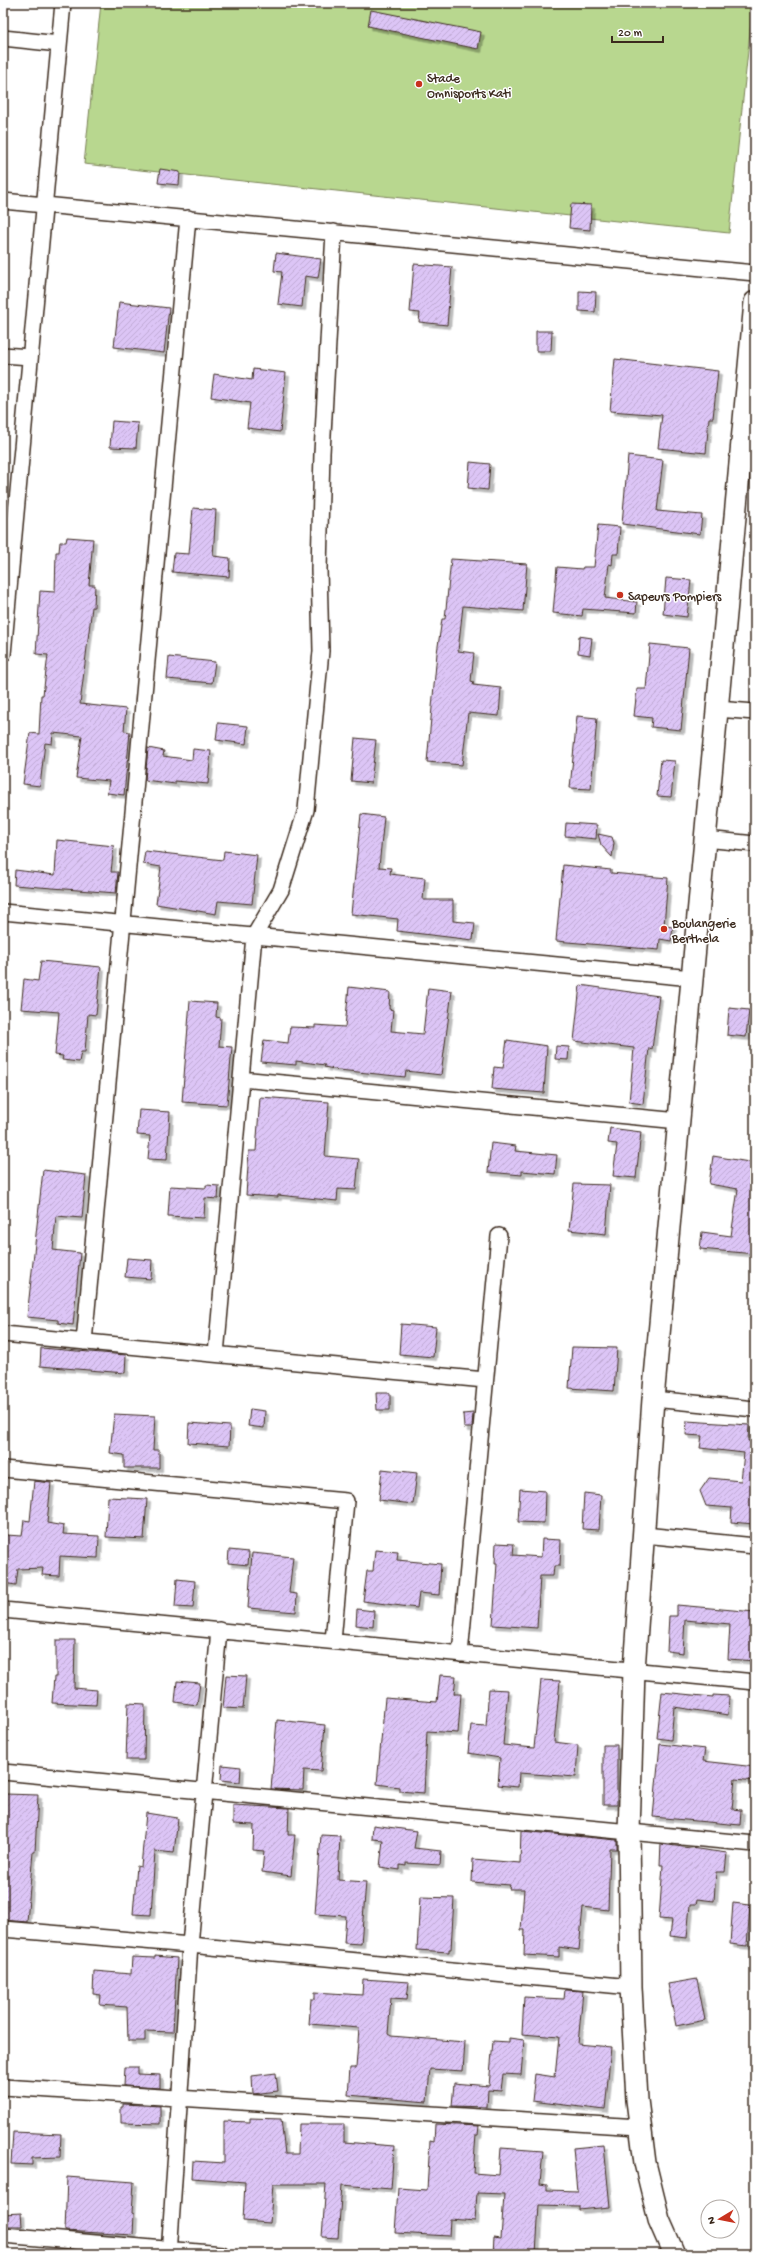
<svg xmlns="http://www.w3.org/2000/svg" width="758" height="2257" font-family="'Gochi Hand',sans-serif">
  <defs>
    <pattern id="building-hatch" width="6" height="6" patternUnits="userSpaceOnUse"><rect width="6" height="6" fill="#dcc5f6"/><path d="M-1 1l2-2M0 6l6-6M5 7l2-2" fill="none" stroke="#bea9d2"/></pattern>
    <filter id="shadow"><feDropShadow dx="3.5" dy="3.5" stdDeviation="0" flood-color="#0004"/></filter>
  </defs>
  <rect width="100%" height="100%" fill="#fff"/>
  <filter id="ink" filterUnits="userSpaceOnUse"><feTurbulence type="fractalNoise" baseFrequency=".025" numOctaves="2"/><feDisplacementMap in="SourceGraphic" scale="8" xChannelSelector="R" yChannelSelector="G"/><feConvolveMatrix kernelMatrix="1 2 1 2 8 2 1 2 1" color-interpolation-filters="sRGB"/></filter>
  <g filter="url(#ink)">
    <path fill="#b8d78f" stroke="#7a8056" d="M101 3H753L729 233 84 164Z"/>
    <path fill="url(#building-hatch)" stroke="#3b2a1e" filter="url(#shadow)" d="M371 10 481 32 478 49 368 26Z
      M160 169 180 172 179 185 158 183Z
      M571 204 591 205 590 230 569 228Z
      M276 253 321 259 318 278 305 276 302 307 278 304 282 272 274 271Z
      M414 264 452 267 447 325 419 322 420 313 410 312Z
      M579 291 596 292 595 312 579 311Z
      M119 302 169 308 164 353 114 347Z
      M536 331H552L551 351H536Z
      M615 359 718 371 713 418H709L706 453 658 448 662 415 610 411Z
      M253 369 286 373 280 432 247 428 250 403 211 397 214 374 252 380Z
      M112 421 138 423 136 448 110 447Z
      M628 456 663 460 657 511 702 515 700 534 622 524Z
      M470 462 490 464 488 490 468 488Z
      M193 508 216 510 213 556 230 558 229 577 172 572 174 553 189 554Z
      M598 525 620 527 618 554H613L612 565 609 564 605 598 637 602 636 613 583 609 582 616 553 613 557 567 582 569 583 567H594Z
      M67 537 93 539 89 585H95L94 607H92L80 704 126 709 124 731 130 732 124 795 107 793 109 781 76 778 82 736 53 733 52 744 45 743 40 786 23 784 30 733 39 734 41 695H43L48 655 36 654 40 591 55 592 56 552H59L60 542H66Z
      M451 559 527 564 523 611 463 606 458 651 474 653 471 681 474 682 473 685 501 688 499 716 468 713 462 765 427 762 437 653 442 619H445Z
      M666 578 691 580 687 617 663 614Z
      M579 636 592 638 590 655 578 653Z
      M650 644 689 648 681 730 651 727 652 718 634 716 637 689H646Z
      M169 657 215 662 212 683 167 679Z
      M577 716 597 718 591 789 570 788Z
      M218 723 248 726 246 744 216 740Z
      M355 738 376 740 371 783 351 781Z
      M148 748 164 751 163 756 192 760 193 749 211 751 208 784 175 781V784L145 780Z
      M661 760 675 761 671 797 657 796Z
      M361 814 384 817 379 867 391 868 390 874 425 878 423 900H453V921L475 923 473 940 397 931 398 919 351 914Z
      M566 823 597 825 596 839 565 836Z
      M598 834 612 837 614 843 612 857 601 845Z
      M57 840 114 846 111 872H118L116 893 14 885 15 870 55 875Z
      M145 851 223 860 224 851 257 855 252 904 218 901 216 914 156 904 161 867 143 864Z
      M563 865 611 870V873L668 878 664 926 673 927 671 941 660 939 659 950 556 941Z
      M41 961 101 967 96 1015 88 1014 85 1052H81L79 1062 62 1060 63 1056 55 1055 59 1012 21 1009 24 979 38 981Z
      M580 985 659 996 652 1049 649 1048 643 1104 629 1102 634 1048 574 1041Z
      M349 987 390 992 389 1009 393 1010 391 1031 423 1034 428 988 452 991 441 1075 406 1071 405 1077 339 1070 324 1067 325 1065 296 1061V1065L261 1062 264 1040 288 1043 290 1027 315 1028V1025L345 1027Z
      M190 1001 217 1003 216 1017 221 1018 219 1046 232 1047 227 1105 182 1102Z
      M729 1008 749 1010 746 1037 727 1035Z
      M507 1040 547 1046 544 1093 492 1089 494 1067 503 1068Z
      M556 1046 569 1047 568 1060 555 1059Z
      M260 1097 329 1102 325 1156 359 1159 356 1190 338 1189 337 1201 278 1195V1197L246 1195 249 1151H256Z
      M139 1110 170 1112 167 1160 148 1159 150 1136 137 1135Z
      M610 1128 641 1132 636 1178 613 1176 617 1144 608 1143Z
      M491 1143 516 1146 515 1151 557 1155 555 1174 522 1171V1175L488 1172Z
      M713 1156 755 1163V1254L700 1249 702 1232 731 1236 738 1189 709 1184Z
      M43 1170 86 1175 82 1218 56 1216 53 1250 80 1253 73 1325 58 1323V1320L27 1317Z
      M574 1184 610 1185 606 1234 569 1230Z
      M206 1185 219 1186 218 1199 205 1198 204 1218 168 1216 170 1186 206 1188Z
      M127 1258 152 1260 151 1279 125 1277Z
      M401 1324 436 1327 433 1357 399 1354Z
      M572 1347 617 1348 614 1391 569 1388Z
      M41 1348 126 1355 125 1373 40 1366Z
      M376 1393H390V1410H377Z
      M250 1409 265 1411 264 1428 248 1426Z
      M473 1413 472 1428H464L463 1414Z
      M114 1414 155 1416 153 1450H159V1468H124V1455L110 1453Z
      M687 1421 749 1425 748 1441H755L754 1524 731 1522 732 1508 706 1506 700 1491 709 1478 741 1481 744 1453 700 1448 702 1436 686 1435Z
      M189 1423 230 1426 229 1446 188 1443Z
      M382 1469 417 1473 413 1504 379 1500Z
      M34 1481 51 1483 47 1523 64 1526 63 1534 99 1536 98 1558 60 1556 59 1576 42 1575 43 1568 18 1569 16 1585 3 1583 6 1535 22 1536 24 1520 30 1521Z
      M520 1489 545 1491 544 1523 518 1522Z
      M584 1493 601 1495 599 1530 582 1529Z
      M108 1497 147 1499 144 1539 106 1537Z
      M542 1539 561 1540 560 1566H554L553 1576H540L537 1628 493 1625 497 1563H495L496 1543 514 1544 513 1555 541 1557Z
      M229 1550 249 1552 248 1565 228 1563Z
      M375 1550 398 1552 397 1560 441 1564 439 1595 419 1593 417 1608 363 1601 367 1571H373Z
      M252 1553 293 1557 289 1593 297 1594 296 1612 248 1608Z
      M177 1579 195 1581 193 1608 175 1607Z
      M677 1605 755 1612V1661L728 1659 730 1624 685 1620 683 1653 667 1651 669 1616H677Z
      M357 1609 374 1611 373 1627 356 1625Z
      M56 1640H75L74 1688 97 1690 96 1705 52 1703 54 1677H56Z
      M226 1675 246 1676 243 1709 223 1708Z
      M440 1675 456 1676 454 1694H461L458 1733 427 1731 424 1793 399 1791V1787L377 1784 385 1698 437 1702Z
      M541 1680 560 1681 554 1742 578 1745 576 1777 519 1773 518 1787 498 1785 500 1758 468 1753 471 1725 486 1726 489 1689 508 1690 503 1745 534 1748Z
      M177 1681 200 1683 197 1705 175 1702Z
      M662 1692 713 1697V1695L729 1696 728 1715 674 1707 671 1740 657 1738Z
      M128 1703 145 1704 144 1760H126Z
      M277 1720 325 1725 321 1771 304 1770 303 1790 271 1789Z
      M660 1744 705 1749 703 1761 755 1767V1781L735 1779 732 1809 741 1810 740 1825 653 1817Z
      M603 1745H617V1805H603Z
      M222 1765 241 1767 240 1782 221 1780Z
      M5 1794 38 1795 35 1852H33L27 1922 3 1920Z
      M233 1805 289 1808 288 1835H295L291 1876 262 1872 264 1851 253 1850 254 1825 233 1824Z
      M146 1813 178 1818 174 1853 155 1851 151 1915 133 1914 137 1866 141 1867Z
      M373 1825 417 1831 414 1848 441 1851 440 1865 406 1863V1866L400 1865V1870L380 1867 383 1840 372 1839Z
      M521 1831 617 1840V1849H610L608 1910 583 1907 579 1950 559 1947V1957L524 1955 525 1930H521L524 1889H509L510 1885 472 1882 473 1859 520 1863Z
      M321 1835 340 1836 338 1880 366 1882 361 1944 344 1943 346 1916 315 1914Z
      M661 1844 727 1853 725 1872H716L714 1901 697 1899 696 1905H690L687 1938 670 1936 672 1920 659 1919 663 1865H660Z
      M420 1897 454 1898 451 1949H449V1952L417 1950Z
      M733 1903 750 1905 747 1946 730 1944Z
      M155 1956 177 1958 173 2032 145 2031V2041H128L127 2007 100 2005 101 1995 93 1994 94 1971 131 1974 132 1957 155 1958Z
      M363 1979 409 1982 407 1999 391 1998 388 2034 391 2036 465 2042 463 2071 430 2069 427 2102 348 2095 350 2068H356L359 2028 309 2024 311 1999H315V1992L362 1995Z
      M697 1979 705 2020 676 2026 668 1984Z
      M565 1990 583 1991 578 2044 611 2047 605 2110 532 2101 535 2074 555 2077 559 2037 522 2034 524 1997 564 1999Z
      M509 2038 524 2040 521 2075 503 2074 501 2091 488 2090 487 2107 452 2106 454 2083 489 2086 493 2041 509 2042Z
      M125 2067H138V2074L160 2075V2088L124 2086Z
      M276 2073 278 2091 253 2094 252 2076Z
      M123 2104 160 2106V2124L121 2123V2107H123Z
      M250 2118 281 2119 285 2154H298L299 2124H344V2142L394 2146 391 2189 342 2185 338 2238 322 2237 326 2184H273L270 2223 243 2221 245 2182 192 2178 193 2161 224 2163V2121L250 2122Z
      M435 2124 479 2126 478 2135H476L473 2173 499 2175 501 2148 543 2151 540 2184 547 2185V2190L577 2191 573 2148 604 2145 610 2207 579 2210V2206L539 2205 536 2254H493L494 2238 501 2239 504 2194 477 2193 475 2221 450 2219 449 2236 395 2233 398 2188 427 2190 430 2141 434 2142Z
      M13 2132 61 2134 60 2157 32 2158V2165L11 2164Z
      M67 2177 134 2182 132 2213 134 2214 133 2235 65 2231Z
      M21 2213 22 2226H3V2214Z"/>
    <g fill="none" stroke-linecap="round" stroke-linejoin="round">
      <defs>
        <path id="minor" d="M3 38 59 44
          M3 201 755 273
          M3 355 30 357
          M3 654 63 3
          M717 709 755 712
          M705 839 755 844
          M3 912 692 978
          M241 1079 679 1121
          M3 1334 485 1380
          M84 1342 188 218
          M216 1354 254 936 281 890 306 810 321 651 319 569 322 453 334 232
          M653 1399 755 1409
          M3 1469 346 1501 333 1641
          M644 1535 755 1546
          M3 1610 755 1682
          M460 1654 499 1236
          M3 1772 755 1844
          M3 1929 190 1945 631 1987
          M3 2087 639 2127
          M3 2235 222 2254
          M169 2254 190 1945 219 1630"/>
        <path id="secondary" d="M674 2254 659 2220 645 2163 637 2100 631 1987 629 1832 634 1670 653 1399 755 302"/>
      </defs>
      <use href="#minor" stroke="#3b2a1e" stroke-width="18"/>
      <use href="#secondary" stroke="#3b2a1e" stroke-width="24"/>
      <use href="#minor" stroke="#fff" stroke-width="15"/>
      <use href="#secondary" stroke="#fff" stroke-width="21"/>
    </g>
  </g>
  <g fill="#c8321e" stroke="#fff" stroke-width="1.5">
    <circle cx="419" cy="84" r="4"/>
    <circle cx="620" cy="595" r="4"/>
    <circle cx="664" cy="929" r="4"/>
  </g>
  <g text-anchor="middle" stroke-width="3" stroke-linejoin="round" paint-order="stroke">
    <g font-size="13" fill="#3b2a1e" stroke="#fff" text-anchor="start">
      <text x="427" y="82">Stade<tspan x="427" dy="15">Omnisports Kati</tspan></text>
      <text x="628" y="600">Sapeurs Pompiers</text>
      <text x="672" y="927">Boulangerie<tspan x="672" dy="15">Berthela</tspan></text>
    </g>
  </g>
  <rect width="758" height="2257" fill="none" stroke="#fff" stroke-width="16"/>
  <rect x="8" y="8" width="742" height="2241" fill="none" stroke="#3b2a1e" stroke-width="1.5" filter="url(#ink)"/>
  <g transform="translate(720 2219) rotate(260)"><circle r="19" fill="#ffffff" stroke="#b1aaa5"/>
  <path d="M0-3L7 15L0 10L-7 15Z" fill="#c8321e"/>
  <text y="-6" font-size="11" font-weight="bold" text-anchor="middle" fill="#3b2a1e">N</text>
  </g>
  <path d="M612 36v6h51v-6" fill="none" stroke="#3b2a1e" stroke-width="2"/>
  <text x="618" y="36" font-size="12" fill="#3b2a1e" stroke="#ffffff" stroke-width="3" paint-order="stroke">20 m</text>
</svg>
